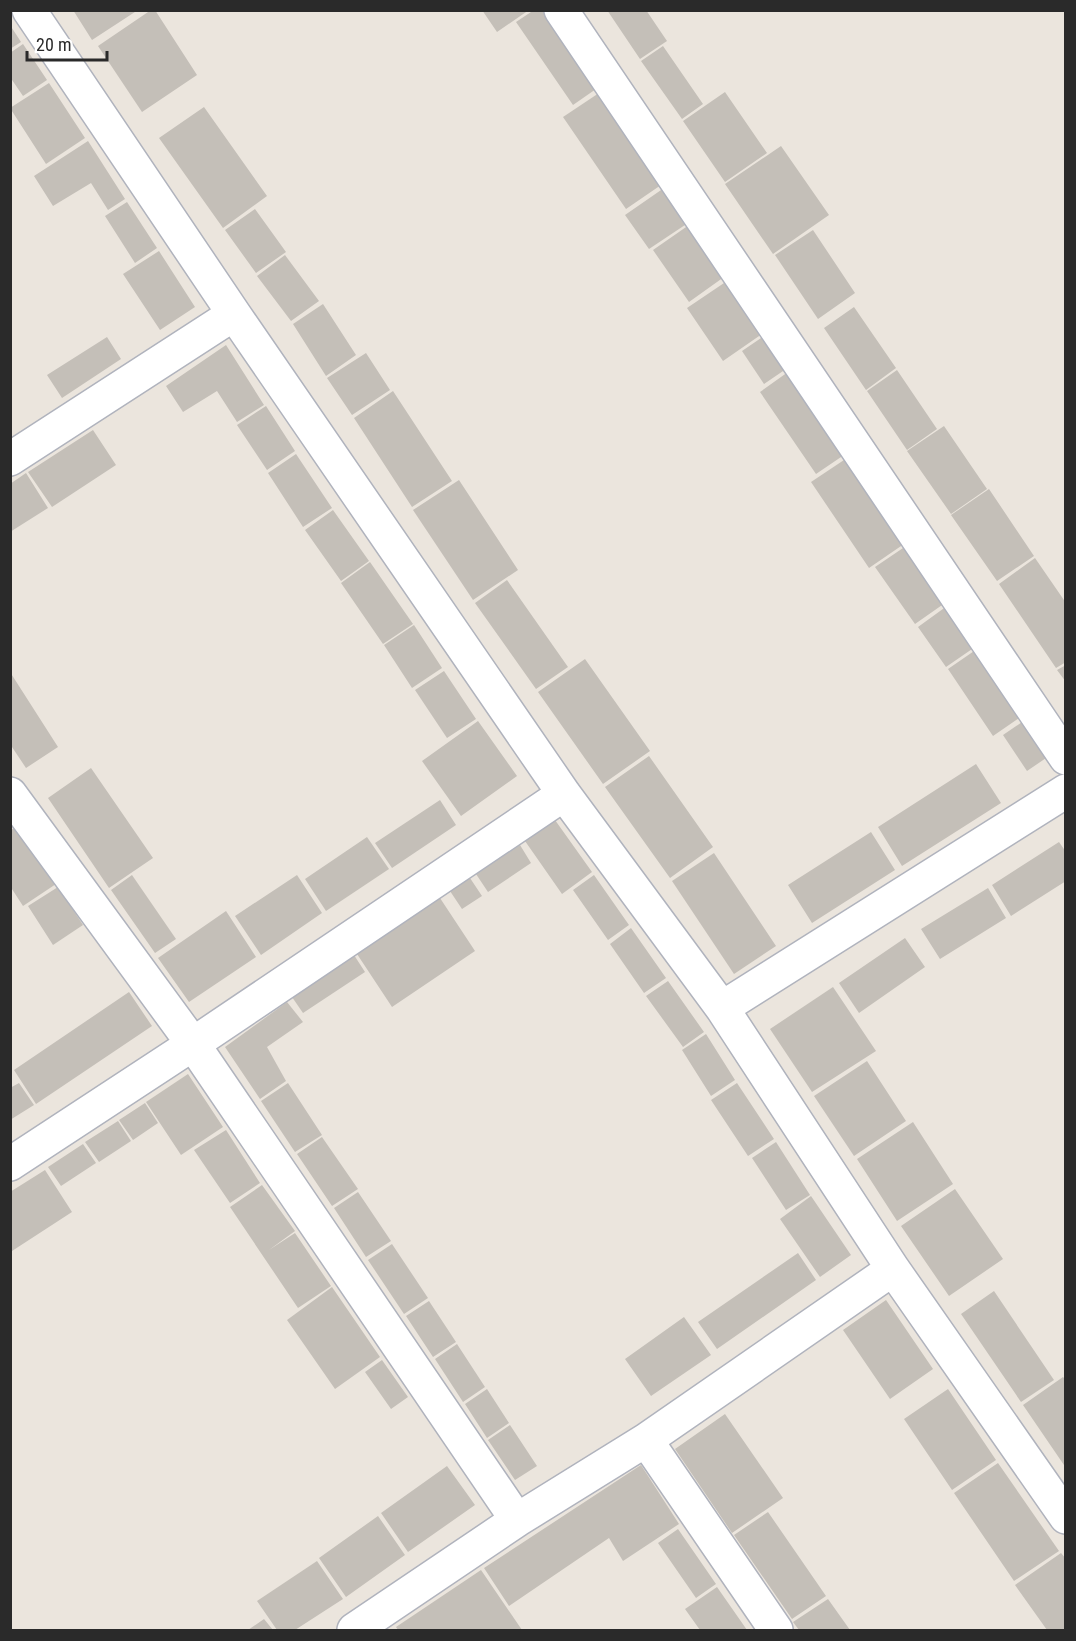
<svg xmlns="http://www.w3.org/2000/svg" width="1076" height="1641" font-family="'Roboto Condensed',sans-serif">
  <rect width="100%" height="100%" fill="#ebe5dd"/>
  <path fill="#c4bfb8" d="M73 10H138L92 40Z
    M151 10H155L197 75 142 112 98 46Z
    M482 10H529L497 32Z
    M534 10H542L596 89 573 105 516 22Z
    M607 10H646L667 41 640 59Z
    M10 25 21 42 10 49Z
    M23 44 47 80 23 96 10 77V53Z
    M663 46 703 104 682 119 641 61Z
    M49 83 85 138 46 164 10 108Z
    M725 92 767 153 725 182 683 121Z
    M599 93 661 185 626 209 563 117Z
    M204 107 267 196 223 228 159 138Z
    M88 141 125 199 108 210 91 183 53 206 34 176Z
    M781 146 829 215 773 254 725 184Z
    M664 188 688 223 649 249 625 215Z
    M127 202 157 248 135 263 105 216Z
    M255 209 286 252 256 273 225 230Z
    M689 225 724 277 689 302 653 250Z
    M813 230 855 293 818 319 775 255Z
    M159 251 195 307 160 330 123 274Z
    M285 255 319 301 291 321 257 276Z
    M727 281 762 334 723 361 687 308Z
    M323 304 356 355 326 376 293 324Z
    M854 307 896 368 866 390 824 328Z
    M764 336 786 369 764 384 742 351Z
    M107 337 121 359 62 398 47 375Z
    M226 345 264 405 237 422 217 391 183 412 166 386Z
    M366 353 390 390 352 415 327 378Z
    M897 370 937 429 907 450 867 391Z
    M788 372 844 455 816 474 760 392Z
    M393 391 452 481 412 507 354 418Z
    M266 406 295 451 267 470 237 425Z
    M944 426 987 489 951 514 907 451Z
    M93 430 116 465 52 507 28 472Z
    M296 454 332 508 303 527 268 473Z
    M847 458 904 544 869 568 811 482Z
    M26 473 48 508 10 532V484Z
    M459 480 518 570 473 600 413 510Z
    M989 489 1034 556 997 581 951 515Z
    M333 510 369 561 341 581 305 530Z
    M906 546 945 603 915 624 875 567Z
    M1035 558 1066 603V662L1056 668 999 584Z
    M370 562 413 624 383 644 341 583Z
    M507 580 568 667 536 689 475 603Z
    M947 606 975 647 946 667 918 627Z
    M414 625 442 668 412 688 384 645Z
    M977 649 1022 716 993 736 948 669Z
    M585 659 650 751 603 784 538 692Z
    M1066 665V682L1057 670Z
    M444 671 476 719 447 738 415 690Z
    M10 672 58 747 26 768 10 744Z
    M1025 720 1049 756 1027 771 1003 735Z
    M478 721 517 776 461 816 422 761Z
    M649 756 713 847 670 878 605 787Z
    M976 764 1001 803 902 866 878 827Z
    M91 768 153 858 109 888 48 798Z
    M440 800 456 825 392 868 375 843Z
    M555 820 592 872 562 894 525 841Z
    M17 826 56 884 23 906 10 886V831Z
    M871 832 895 870 812 923 788 885Z
    M367 837 389 869 326 911 305 879Z
    M1059 842 1066 852V881L1011 916 992 885Z
    M520 845 531 863 488 892 476 874Z
    M714 853 776 946 734 974 672 881Z
    M132 875 176 939 155 953 111 890Z
    M297 875 322 913 261 955 235 916Z
    M594 875 629 925 608 940 573 890Z
    M470 878 482 896 462 909 450 891Z
    M58 887 83 925 53 945 28 906Z
    M988 888 1006 918 940 959 921 929Z
    M440 898 475 951 392 1007 357 954Z
    M226 911 256 957 189 1002 158 958Z
    M631 928 666 978 644 993 610 944Z
    M905 938 925 967 859 1013 839 983Z
    M354 955 365 972 303 1013 292 997Z
    M668 981 704 1032 683 1047 646 996Z
    M833 987 876 1051 812 1092 770 1029Z
    M129 992 152 1026 36 1104 14 1070Z
    M287 1002 303 1022 267 1047 286 1081 260 1099 225 1047Z
    M706 1034 735 1080 711 1096 682 1050Z
    M867 1061 906 1121 854 1156 814 1096Z
    M188 1074 223 1127 181 1155 146 1102Z
    M19 1083 34 1105 10 1120V1088Z
    M288 1083 322 1135 295 1152 261 1101Z
    M737 1083 774 1139 748 1156 711 1100Z
    M145 1103 158 1123 133 1140 119 1120Z
    M118 1121 131 1141 99 1162 85 1142Z
    M913 1122 953 1184 897 1221 857 1159Z
    M226 1130 260 1183 230 1203 194 1150Z
    M322 1137 358 1189 332 1206 297 1154Z
    M776 1142 810 1195 786 1210 752 1158Z
    M83 1144 96 1163 61 1186 48 1167Z
    M45 1170 72 1212 12 1251 10 1192Z
    M262 1185 295 1231 269 1250 295 1233 331 1286 298 1308 230 1207Z
    M955 1189 1003 1259 949 1296 901 1226Z
    M358 1192 391 1241 366 1257 334 1208Z
    M811 1196 851 1255 820 1277 780 1219Z
    M392 1244 428 1298 404 1314 368 1260Z
    M798 1253 816 1280 717 1349 698 1322Z
    M332 1287 380 1357 335 1389 287 1320Z
    M994 1291 1054 1380 1021 1402 961 1314Z
    M886 1300 933 1369 890 1399 843 1330Z
    M429 1301 456 1342 433 1357 406 1316Z
    M684 1317 711 1355 651 1396 625 1359Z
    M457 1344 485 1387 463 1402 435 1359Z
    M382 1360 408 1397 391 1409 365 1372Z
    M1063 1377 1066 1380V1468L1023 1405Z
    M487 1389 509 1423 487 1438 465 1404Z
    M948 1389 996 1460 952 1490 904 1419Z
    M725 1414 783 1498 732 1533 675 1449Z
    M510 1425 537 1466 515 1480 488 1440Z
    M998 1463 1059 1551 1014 1581 954 1493Z
    M641 1465 679 1524 623 1561 609 1538 509 1606 484 1568Z
    M447 1466 475 1505 408 1552 381 1513Z
    M768 1512 826 1596 792 1619 734 1535Z
    M378 1516 405 1555 346 1597 319 1558Z
    M678 1529 716 1584 696 1598 658 1543Z
    M1061 1553 1066 1559V1630H1047L1015 1585Z
    M317 1561 343 1599 295 1630H277L257 1601Z
    M481 1570 522 1630H398L396 1627Z
    M717 1587 747 1630H700L685 1609Z
    M828 1599 850 1630H799L793 1622Z
    M264 1619 273 1630H248Z"/>
  <g fill="none" stroke-linecap="round" stroke-linejoin="round">
    <defs>
      <path id="minor" d="M29 10 234 314 564 794 722 1008 893 1269 1066 1517
        M561 10 1066 758
        M10 459 234 314
        M10 794 193 1044 517 1520
        M722 1008 1066 791
        M10 1164 193 1044 564 794
        M646 1440 776 1630
        M354 1630 517 1520 646 1440 893 1269"/>
    </defs>
    <use href="#minor" stroke="#b0b3bd" stroke-width="36"/>
    <use href="#minor" stroke="#fff" stroke-width="33"/>
  </g>
  <rect width="1076" height="1641" fill="none" stroke="#2a2a2a" stroke-width="24"/>
  <path d="M27 51v9h80v-9" fill="none" stroke="#2a2a2a" stroke-width="3"/>
  <text x="36" y="51" font-size="18" fill="#2a2a2a" stroke="#ffffff" stroke-width="4.5" paint-order="stroke">20 m</text>
</svg>
